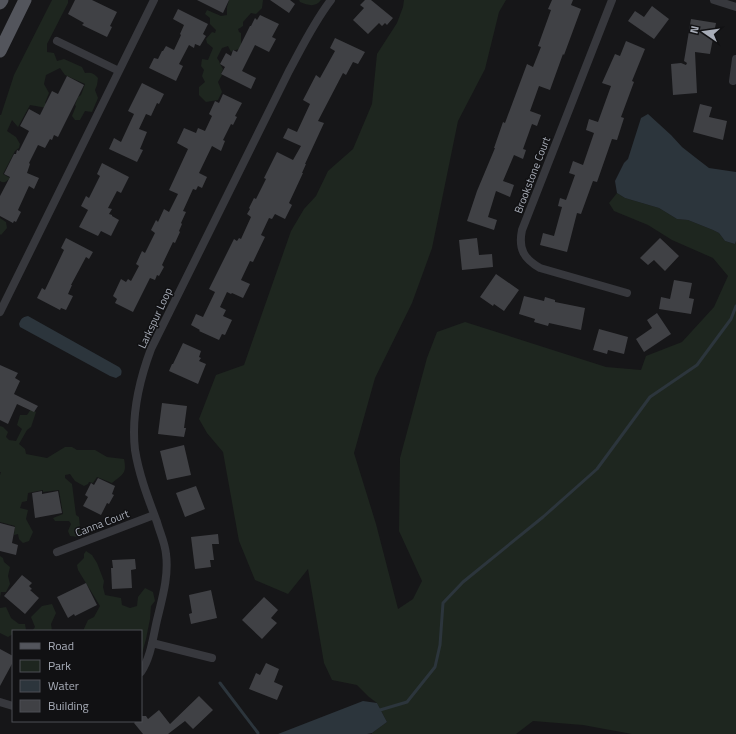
<svg xmlns="http://www.w3.org/2000/svg" width="736" height="734" font-family="'Titillium Web',sans-serif">
  <rect width="100%" height="100%" fill="#161618"/>
  <path fill="#1e261f" d="M52 0H68V3L47 44V52L54 53 57 61 64 59 82 67 85 73C91 72 94 73 98 78L97 85 95 90 98 98 92 112 85 111 80 120H75L72 116 76 106 75 105 78 97 81 95 85 84 65 75 60 68 46 75 44 84 49 93 45 103 49 105 47 108 30 105 18 127 12 120 7 131 16 137 20 144 19 148 15 151 3 174 10 178C7 181 4 184 0 181V115H1L14 75Z
    M229 0H263L262 8 256 14 251 13 243 22V26L240 28 238 29 239 32 241 33V48L236 50H233L231 52 228 46 222 48 217 58 219 61 220 64 223 69 221 74 222 75 218 82 222 92 218 100 206 102 199 95V87L205 82 202 76 204 70 201 66 202 59 208 60 213 48 207 43 206 39 212 32 215 33 216 30 210 24V18L205 14 207 10 221 16 227 15V7Z
    M299 0H321C315 8 308 5 300 2Z
    M404 0H506L499 12 485 69 458 121 432 248 412 303 375 378 354 453 376 524 398 609 413 599 422 581 399 531 400 458 427 358 437 332 465 322 606 367 641 370 646 356 682 342 714 307 728 276 713 258 672 240 648 225 614 211 609 203 617 193 625 198 659 208 677 219 688 220 713 230 719 233 725 241 735 244 736 241V734H632L583 725 533 721 516 734H372V733L387 722 377 703 369 697 357 685 332 680 324 663 308 569 288 594 255 580 239 541 223 452 207 433 199 419 216 375 244 365 291 231 304 209 316 196 328 171 353 149 372 104 377 54 397 23 403 7Z
    M0 218 6 222 7 228 1 235 0 234Z
    M31 409 36 412 31 427 27 430 19 444 25 449 26 454 47 458 65 447H72L77 450H95L107 457 124 459C127 474 123 474 112 483L97 477 93 483 89 482 88 484 84 486 75 481 70 474 65 475V478L72 484 76 515 79 517 81 537H79L70 536 68 531 71 524 69 521H55L53 518 63 514 59 490 43 492V490L28 493 27 501 22 502 20 508 28 510 26 519 33 532 29 541 23 543 19 539 18 534 14 535 15 526 0 522V475L1 472H0V426L3 427 8 432 6 437 9 440 16 441 22 429 17 425 20 415H27Z
    M86 551 92 555 97 563 104 581 103 587 105 595 121 598 122 605 130 608 137 606 138 597 145 588 153 592 155 601 151 606 150 619 146 639 141 657V631H83L88 620 94 617 100 606 78 570 77 565 84 558V554Z
    M0 556 3 558 4 562 10 567 8 576 10 584 6 592H1L0 598Z
    M52 604 56 613 51 624 52 631H13V634L8 637 0 633V608L6 607 11 618 19 624H25L26 630 32 631 35 627 31 617 42 606Z"/>
  <path fill="#2c353c" d="M648 114 671 135 682 147 696 158 709 168 736 172V241L735 244 725 241 719 233 713 230 688 220 677 219 659 208 625 198 617 193 615 181 624 163 628 159 641 118Z
    M28 316 119 367C122 370 122 371 121 375L116 378 110 376 20 327 19 324C21 319 22 317 28 316Z
    M363 701 377 703 387 722 372 733 367 734H278Z"/>
  <g fill="none" stroke-linecap="round" stroke-linejoin="round">
    <path stroke="#2c353c" stroke-width="3" d="M220 683 258 733
      M380 710 407 702 435 667 440 645 443 603 463 582 543 517 597 469 650 397 697 365 731 319 736 306"/>
  </g>
  <path fill="#404145" d="M75 0H92L117 12 110 26 112 27 107 37 82 25 84 23 68 14Z
    M197 0H229L223 13Z
    M270 0H290L295 4 289 13Z
    M365 0H371L393 18 387 25 385 23 382 26 379 23 368 34 353 20 364 8 360 5Z
    M552 0H573L571 5 581 9 564 55 563 54 550 90 539 86 530 111 541 115 537 126 532 124 523 149 526 150 523 159 514 155 503 181 514 185 510 197 496 191 488 217 497 220 494 230 467 221 477 191 495 148H494L503 122 505 123 527 64 533 67 541 47 538 46 551 10 548 9Z
    M652 6 669 19 654 39 628 21 635 11 644 17Z
    M178 9 208 24 203 34 206 36 200 46 195 44 194 48 189 45 179 64 183 66 176 81 149 68 154 58 158 59 162 51H163L166 46 174 50 181 35 180 34 184 25 173 19Z
    M260 15 279 24 272 37 276 39 269 52 255 45 242 71 256 78 251 89 221 74 225 67 220 64 226 53 231 56 233 50 237 52 250 26H251L255 18 257 20Z
    M691 19 716 23 710 54 695 52 697 93 673 95 671 64 681 63 686 65 687 63 684 61Z
    M335 38 365 52 358 64 353 62 346 75 343 73 318 121 324 123 305 164H306L302 173H303L289 203 292 205 285 219 275 214 272 219 269 218 261 235 265 237 253 262 250 261 241 280 250 284 243 298 232 293 231 294 227 292 220 307 226 310 223 316 232 320 225 335 222 334 219 340 199 331 200 330 191 325 196 314 203 317 215 292 209 289 234 239 237 241 239 238 241 239 251 217 247 214 250 209 249 208 254 198 256 199 266 179 264 178 277 152 293 160 301 146 283 138 288 128 297 132 310 104 303 100 316 75 320 78 335 51 330 48Z
    M626 41 645 49 632 81 634 82 621 117 624 118 617 140 612 139 597 182 593 181 581 214 577 213 567 252 540 245 543 233 554 236 562 207 558 206 560 198 566 200 575 175 569 173 573 161 583 165 594 133 586 130 589 119 598 122 611 86 602 83 615 54 620 56Z
    M67 76 84 85 58 137 54 135 52 140 50 139 45 148 38 145 29 163 30 164 27 173 39 178 34 189 29 186 18 210 21 212 16 222 14 221 13 223 0 216V196L10 177 4 174 14 154H16L17 150 19 151 29 131 20 126 29 109 40 115 52 91 58 94Z
    M142 83 164 94 159 104 157 103 151 116 146 114 139 129 147 132 140 149 143 150 137 162 109 149 114 138 121 142 134 114 128 111Z
    M223 94 242 103 235 116 237 117 233 125 231 124 223 140 225 141 221 151 212 146 199 173 207 177 202 188 198 186 196 190 193 189 183 211 186 212 181 223 182 224 179 231 180 232 175 243 173 242 162 265 164 267 159 276 157 275 155 280 150 278 133 312 115 303 117 299 113 296 121 279 126 282 128 279 131 281 139 266 136 264 142 251 145 253 155 233 151 230 156 220 158 222 164 209 169 212 178 194 169 190 188 149 177 143 184 128 196 133 198 128 205 131 212 116 209 114 215 101 219 103Z
    M700 104 712 107 709 117 727 121 723 140 693 132Z
    M102 163 129 177 121 193 117 191 108 208 112 209 109 214 112 215V216L119 220 111 236 101 231 98 236 79 227 88 210 81 206 86 196 89 198 100 176 97 174Z
    M66 238 93 252 89 259 86 257 71 285H72L68 294 73 296 66 310 61 308 60 310 37 298 42 288 45 290 64 250 61 248Z
    M477 238 479 255 492 254 493 267 462 270 459 240Z
    M660 238 679 256 665 271 654 260 648 265 640 258Z
    M496 274 519 290 504 311 494 304 493 306 480 297Z
    M674 280 692 283 689 298 694 299 691 314 659 309 661 297 670 299Z
    M524 296 544 301 545 297 555 300V302L585 308 581 330 549 323 548 326 534 322 535 319 519 314Z
    M657 313 671 334 644 352 636 339 652 328 647 320Z
    M599 329 628 337 624 354 608 350 607 354 593 350Z
    M183 343 201 351 199 357 201 358 199 361 206 364 198 384 169 371 172 364H173Z
    M0 365 18 373 15 378 20 381 14 394 38 406 34 412 17 404 8 424 0 420Z
    M162 403 187 406 184 428H186L184 437 158 434Z
    M184 445 191 475 167 480 160 451Z
    M98 478 115 486 112 494 114 495 109 504 107 503 101 515 83 506 88 497 85 495 91 483 94 485Z
    M196 486 205 509 185 517 176 493Z
    M42 491V494L58 491 62 513 35 518 32 493Z
    M0 523 15 527 12 543 18 545 16 555 0 551Z
    M218 534 219 544H212L214 560H210L211 567 195 569 191 537Z
    M135 559 136 569 131 570 132 588 112 589 111 568H113L112 560Z
    M22 575 32 583 29 586 32 589 30 590 39 598 25 614 4 596Z
    M86 583 97 605 75 616 74 614 68 618 57 597Z
    M211 590 217 618 191 624 189 614 192 613 189 595Z
    M264 597 278 610 271 618 277 623 262 639 242 620Z
    M0 649 13 656V662L0 686Z
    M266 663 279 669 274 682 283 686 277 700 249 689 256 673 260 675Z
    M199 696 213 710 193 729 185 721 168 734H143L134 723 136 721H141V717L142 716H146L148 719 159 710 170 724Z"/>
  <g fill="none" stroke-linecap="round" stroke-linejoin="round">
    <path stroke="#37383d" stroke-width="8" d="M612 0 522 230C518 249 524 259 540 268L627 293
      M714 0 736 7
      M57 41 119 71
      M733 81 736 59
      M0 312 154 0
      M57 552 154 515
      M152 643 212 658
      M141 672C151 657 153 637 157 620 162 599 169 576 166 554 165 543 160 533 157 522 148 498 139 475 135 450 131 415 139 381 151 349L289 71C302 47 314 22 331 0
      M0 702 13 706"/>
    <path stroke="#53555c" stroke-width="13" d="M0 3 2 0
      M0 51 25 0"/>
  </g>
  <g text-anchor="middle" stroke-width="3" stroke-linejoin="round" paint-order="stroke">
    <g font-size="11" fill="#a8adb8" stroke="#111113">
      <text transform="translate(532 175) rotate(-69)" y="4">Brookstone Court</text>
      <text transform="translate(155 318) rotate(-65)" y="4">Larkspur Loop</text>
      <text transform="translate(102 523) rotate(-21)" y="4">Canna Court</text>
    </g>
  </g>
  <rect x="12" y="630" width="130" height="92" fill="#111113" stroke="#4d4f55"/>
  <rect x="20" y="643" width="20" height="6" fill="#53555c" stroke="#4d4f55"/>
  <text x="48" y="650" font-size="12" fill="#a8adb8">Road</text>
  <rect x="20" y="660" width="20" height="12" fill="#1e261f" stroke="#4d4f55"/>
  <text x="48" y="670" font-size="12" fill="#a8adb8">Park</text>
  <rect x="20" y="680" width="20" height="12" fill="#2c353c" stroke="#4d4f55"/>
  <text x="48" y="690" font-size="12" fill="#a8adb8">Water</text>
  <rect x="20" y="700" width="20" height="12" fill="#404145" stroke="#4d4f55"/>
  <text x="48" y="710" font-size="12" fill="#a8adb8">Building</text>
  <g transform="translate(704 32) rotate(283)" stroke="#111113" stroke-width="3" paint-order="stroke">
  <path d="M0-3L7 15L0 10L-7 15Z" fill="#a8adb8"/>
  <text y="-6" font-size="11" font-weight="bold" text-anchor="middle" fill="#a8adb8">N</text>
  </g>
</svg>
